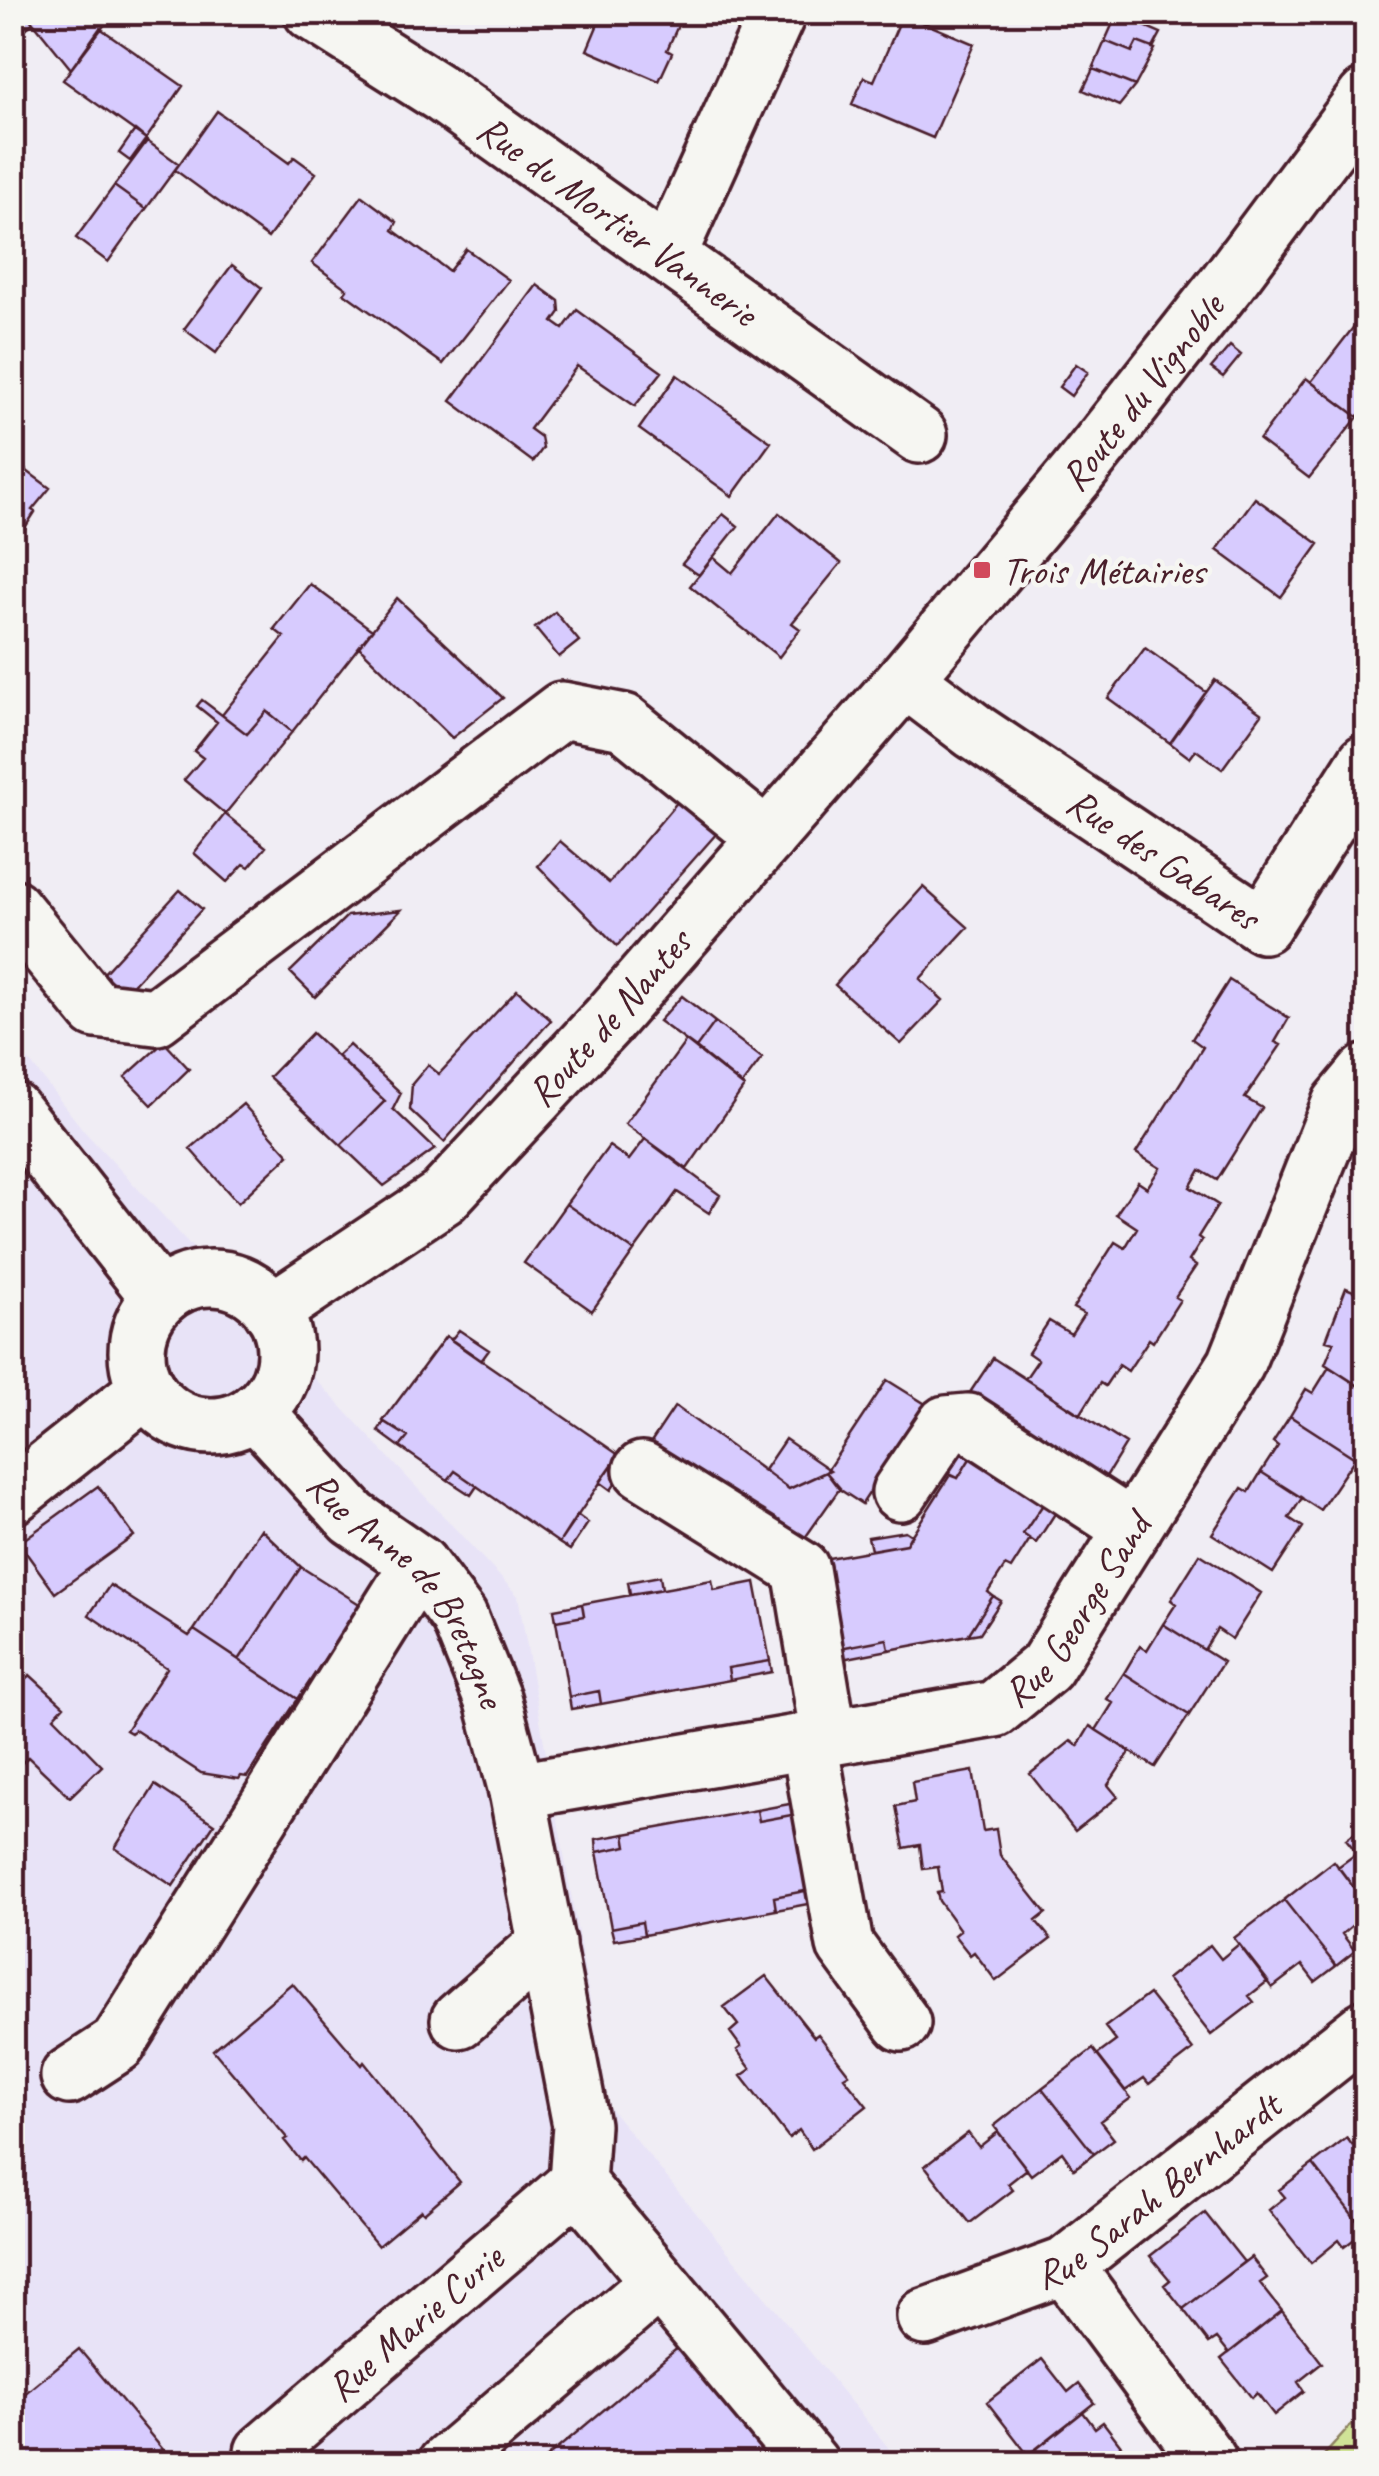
<svg xmlns="http://www.w3.org/2000/svg" width="1379" height="2476" font-family="Caveat,sans-serif">
  <rect width="100%" height="100%" fill="#f0edf4"/>
  <filter id="ink" filterUnits="userSpaceOnUse"><feTurbulence type="fractalNoise" baseFrequency=".01" numOctaves="2"/><feDisplacementMap in="SourceGraphic" scale="20" xChannelSelector="R" yChannelSelector="G"/><feConvolveMatrix kernelMatrix="1 2 1 2 8 2 1 2 1" color-interpolation-filters="sRGB"/></filter>
  <g filter="url(#ink)">
    <path fill="#e8e3f7" d="M12 1039 84 1131 518 1596 609 2107 901 2463H13Z"/>
    <path fill="#d0e397" stroke="#8d8161" stroke-width="2.5" d="M1366 2409V2463H1317Z"/>
    <path fill="#d7cbfe" stroke="#4a1f2b" stroke-width="2.5" d="M12 12H25L33 23 12 40Z
      M25 12H101L108 20 71 69Z
      M603 12H689L685 23 680 21 667 50 672 53 659 81 587 50Z
      M903 14 974 44 933 138 852 104 864 77 874 81Z
      M1117 14 1161 33 1153 48 1137 42 1132 52 1105 41Z
      M100 28 183 86 146 139 63 80Z
      M1105 41 1132 52 1137 42 1155 49 1135 86 1093 69Z
      M1093 69 1135 86 1119 106 1083 90Z
      M217 111 289 163 294 157 316 173 268 238 175 170Z
      M135 130 146 139 130 161 119 153Z
      M147 141 179 164 146 209 114 186Z
      M114 186 146 209 108 262 76 238Z
      M362 196 397 222 393 230 449 271 466 249 509 280 443 364 344 293 347 289 312 263Z
      M232 265 262 288 216 353 184 329Z
      M537 285 559 301 560 312 553 322 563 329 577 310 662 372 635 406 577 366 530 429 541 437 543 448 533 462 451 401Z
      M1366 311V407L1358 417 1311 382Z
      M1230 346 1241 355 1223 377 1211 368Z
      M1076 364 1088 372 1071 396 1059 387Z
      M677 375 771 442 732 496 639 429Z
      M1306 378 1358 417 1309 478 1259 440Z
      M12 460 50 488 32 510 35 512 12 548Z
      M1255 498 1319 544 1281 597 1217 550Z
      M779 513 841 563 792 623 800 629 779 657 690 586 713 557 732 573Z
      M723 514 738 526 699 575 682 564Z
      M310 584 372 630 292 732 267 711 247 734 222 715 284 637 274 629Z
      M397 598 503 698 452 738 359 647Z
      M555 612 579 641 559 657 535 628Z
      M1145 648 1206 692 1170 743 1108 698Z
      M1215 680 1262 714 1222 769 1196 750 1190 758 1170 743Z
      M202 700 247 734 267 711 292 732 225 814 184 780 203 758 194 751 217 722 197 706Z
      M685 793 725 824 617 946 538 866 560 841 609 883Z
      M225 814 266 847 249 867 244 864 227 882 194 853Z
      M923 887 968 927 920 979 943 1000 901 1044 835 985Z
      M180 890 202 909 125 993 103 974Z
      M401 910 315 997 290 972 347 916Z
      M1229 980 1289 1018 1275 1042 1281 1045 1245 1098 1262 1108 1217 1180 1200 1170 1190 1187 1218 1205 1198 1237 1202 1240 1189 1261 1196 1266 1175 1297 1180 1300 1153 1342 1149 1339 1128 1371 1119 1365 1105 1386 1100 1383 1080 1415 1025 1379 1038 1360 1028 1353 1049 1321 1071 1334 1084 1314 1073 1308 1115 1242 1125 1248 1137 1228 1116 1214 1138 1182 1147 1188 1160 1168 1136 1153 1203 1047 1192 1039Z
      M517 990 551 1020 444 1142 410 1110 412 1084 428 1065 439 1074Z
      M682 996 715 1022 696 1048 659 1021Z
      M715 1022 762 1058 742 1085 696 1048Z
      M312 1033 385 1101 341 1145 269 1077Z
      M686 1041 744 1087 687 1169 625 1124Z
      M164 1042 189 1069 152 1105 125 1077Z
      M349 1045 401 1093 393 1109 435 1149 384 1186 341 1145 385 1101 337 1056Z
      M243 1104 289 1155 238 1203 190 1149Z
      M645 1139 720 1195 709 1213 677 1192 634 1251 566 1204 609 1146 629 1160Z
      M566 1204 634 1251 592 1311 524 1263Z
      M1346 1288 1366 1296 1365 1390 1325 1364 1334 1342 1326 1340Z
      M459 1330 489 1350 481 1361 451 1340Z
      M446 1336 619 1455 559 1543 455 1471 448 1480 400 1447 408 1437 383 1421Z
      M993 1358 1126 1444 1102 1483 967 1397Z
      M1329 1367 1366 1391V1440L1355 1458 1290 1416 1306 1389 1313 1393Z
      M887 1380 927 1405 862 1504 839 1489 826 1472Z
      M675 1406 789 1489 826 1472 840 1488 800 1545 649 1445Z
      M1290 1416 1355 1458 1320 1510 1261 1472 1278 1446 1273 1442Z
      M384 1422 408 1437 400 1447 378 1431Z
      M785 1439 830 1470 789 1489 764 1470Z
      M960 1451 971 1457 958 1478 946 1472Z
      M619 1455 630 1462 611 1490 600 1482Z
      M971 1457 1044 1503 1023 1534 1030 1539 1011 1569 1005 1566 988 1592 993 1596 968 1635 889 1650 887 1639 840 1648 823 1559 906 1544 950 1475 958 1478Z
      M455 1471 477 1486 471 1495 448 1480Z
      M1261 1472 1302 1498 1289 1518 1303 1527 1273 1573 1212 1534 1242 1488 1249 1492Z
      M98 1486 134 1536 55 1593 19 1543Z
      M1044 1503 1056 1512 1036 1543 1023 1534Z
      M577 1515 588 1523 570 1550 559 1543Z
      M261 1529 301 1567 239 1660 194 1630Z
      M905 1531 911 1535 906 1544 871 1550 868 1537Z
      M1200 1554 1261 1593 1232 1639 1217 1629 1204 1650 1163 1624 1176 1604 1171 1600Z
      M301 1567 361 1605 298 1699 239 1660Z
      M660 1576 662 1589 630 1594 628 1582Z
      M712 1580 714 1590 755 1582 770 1661 728 1668 730 1680 601 1704 599 1691 569 1697 556 1621 584 1616 582 1604Z
      M110 1585 189 1636 194 1630 298 1699 247 1777 241 1776 239 1779 201 1773 135 1730 131 1733 126 1730 167 1668 89 1615Z
      M993 1596 1001 1601 980 1633 968 1635Z
      M582 1604 584 1616 556 1621 554 1609Z
      M1163 1624 1223 1662 1189 1715 1124 1673 1140 1646 1147 1650Z
      M887 1639 889 1650 842 1659 840 1648Z
      M770 1661 772 1672 730 1680 728 1668Z
      M1124 1673 1189 1715 1155 1767 1096 1730 1113 1703 1107 1699Z
      M30 1675 64 1706 54 1717 102 1766 70 1797 28 1757 22 1763 18 1760 12 1764V1680L18 1685Z
      M599 1691 601 1704 571 1709 569 1697Z
      M1090 1726 1130 1752 1108 1785 1118 1797 1075 1831 1030 1774 1071 1741 1078 1746Z
      M973 1771 983 1831 996 1829 1000 1855 1046 1913 1036 1921 1051 1939 996 1981 974 1952 970 1955 954 1935 960 1930 939 1901 937 1893 942 1892 938 1867 923 1869 920 1845 904 1848 896 1806 915 1802 912 1782Z
      M155 1785 214 1824 173 1886 115 1848Z
      M795 1803 797 1814 759 1821 757 1810Z
      M757 1810 759 1821 797 1814 810 1890 774 1897 776 1910 644 1935 642 1922 611 1928 597 1852 627 1846 625 1834Z
      M1366 1824V1904L1338 1867 1357 1853 1346 1839Z
      M625 1834 627 1846 597 1852 596 1839Z
      M1334 1861 1366 1904V1914L1342 1934 1355 1951 1336 1966 1284 1900Z
      M810 1890 813 1903 776 1910 774 1897Z
      M1284 1900 1336 1966 1315 1982 1302 1965 1272 1988 1234 1938Z
      M642 1922 644 1935 614 1940 611 1928Z
      M1239 1944 1268 1981 1249 1996 1254 2002 1211 2035 1167 1979 1210 1945 1221 1959Z
      M766 1976 814 2037 818 2034 849 2074 844 2077 867 2106 812 2149 799 2130 789 2138 741 2076 751 2069 737 2050 741 2047 730 2032 738 2025 724 2007Z
      M292 1983 362 2065 364 2062 460 2182 424 2213 421 2210 378 2246 304 2158 301 2161 284 2140 287 2138 213 2050Z
      M1149 1994 1193 2050 1149 2084 1144 2078 1125 2091 1097 2055 1116 2041 1105 2027Z
      M1093 2049 1131 2098 1100 2121 1114 2139 1094 2154 1042 2088Z
      M1042 2088 1094 2154 1074 2169 1062 2152 1031 2175 994 2126Z
      M998 2132 1027 2169 1008 2184 1013 2190 970 2223 925 2166 968 2133 979 2147Z
      M1366 2134V2230L1365 2231 1313 2164 1347 2138 1352 2145Z
      M1313 2164 1365 2231 1344 2247 1339 2240 1311 2263 1269 2210 1285 2197 1279 2190Z
      M1205 2213 1244 2262 1183 2309 1164 2285 1170 2280 1150 2256Z
      M1251 2257 1267 2278 1260 2283 1282 2311 1229 2353 1217 2338 1209 2343 1183 2309Z
      M1282 2311 1322 2363 1298 2382 1304 2391 1274 2415 1257 2393 1252 2398 1221 2359Z
      M686 2341 774 2446 753 2464H539Z
      M79 2349 175 2464H12V2404Z
      M1042 2359 1068 2392 1079 2383 1094 2403 1028 2455 987 2402Z
      M1083 2412 1095 2428 1103 2422 1129 2456 1118 2464H1038L1030 2454Z"/>
    <g fill="none" stroke-linecap="round" stroke-linejoin="round">
      <defs>
        <g id="minor">
          <path id="s1" d="M312 12 443 95 919 435"/>
          <path d="M668 255 778 12"/>
          <path id="s2" d="M905 679 975 732 1263 925 1366 762"/>
          <path d="M12 907 96 1010 156 1017 562 710 624 722 767 838"/>
          <path d="M12 1110 160 1298"/>
          <circle cx="211" cy="1352" r="74"/>
          <path id="s3" d="M272 1311 443 1197 609 1019 905 679 1076 475 1228 282 1366 97"/>
          <path id="s4" d="M255 1411 353 1518 419 1564 459 1617 493 1701 517 1791 581 2125 577 2183 811 2464"/>
          <path d="M642 1470 801 1569 829 1738"/>
          <path d="M900 1492 946 1424 968 1422 1133 1529"/>
          <path d="M12 1496 147 1389"/>
          <path d="M809 1742 845 1945 902 2023"/>
          <path id="s5" d="M517 1791 995 1709 1046 1667 1236 1364 1340 1104 1366 1073"/>
          <path d="M459 2020 547 1943"/>
          <path d="M69 2076 118 2044 419 1564"/>
          <path d="M1065 2266 1209 2461"/>
          <path id="s6" d="M925 2317 1065 2266 1366 2028"/>
          <path id="s7" d="M273 2464 263 2452 577 2183"/>
          <path d="M446 2464 658 2283"/>
        </g>
      </defs>
      <use href="#minor" stroke="#4a1f2b" stroke-width="62"/>
      <use href="#minor" stroke="#f6f6f2" stroke-width="55"/>
    </g>
  </g>
  <rect fill="#d1495b" stroke="#f6f6f2" stroke-width="4" x="972" y="560" width="20" height="20" rx="5"/>
  <g text-anchor="middle" stroke-width="9" stroke-linejoin="round" paint-order="stroke">
    <g font-size="40" fill="#4a1f2b" stroke="#f6f6f2">
      <text dy="14" stroke="none"><textPath href="#s1" startOffset="370">Rue du Mortier Vannerie</textPath></text>
      <text dy="14" stroke="none"><textPath href="#s3" startOffset="1272">Route du Vignoble</textPath></text>
      <text dy="14" stroke="none"><textPath href="#s2" startOffset="315">Rue des Gabares</textPath></text>
      <text dy="14" stroke="none"><textPath href="#s3" startOffset="450">Route de Nantes</textPath></text>
      <text dy="14" stroke="none"><textPath href="#s4" startOffset="238">Rue Anne de Bretagne</textPath></text>
      <text dy="14" stroke="none"><textPath href="#s5" startOffset="615">Rue George Sand</textPath></text>
      <text dy="14" stroke="none"><textPath href="#s6" startOffset="268">Rue Sarah Bernhardt</textPath></text>
      <text dy="14" stroke="none"><textPath href="#s7" startOffset="215">Rue Marie Curie</textPath></text>
    </g>
    <g font-size="40" fill="#4a1f2b" stroke="#f6f6f2" text-anchor="start">
      <text x="1002" y="584">Trois Métairies</text>
    </g>
  </g>
  <rect width="1379" height="2476" fill="none" stroke="#f6f6f2" stroke-width="50"/>
  <rect x="25" y="25" width="1329" height="2426" fill="none" stroke="#4a1f2b" stroke-width="4" filter="url(#ink)"/>
</svg>
